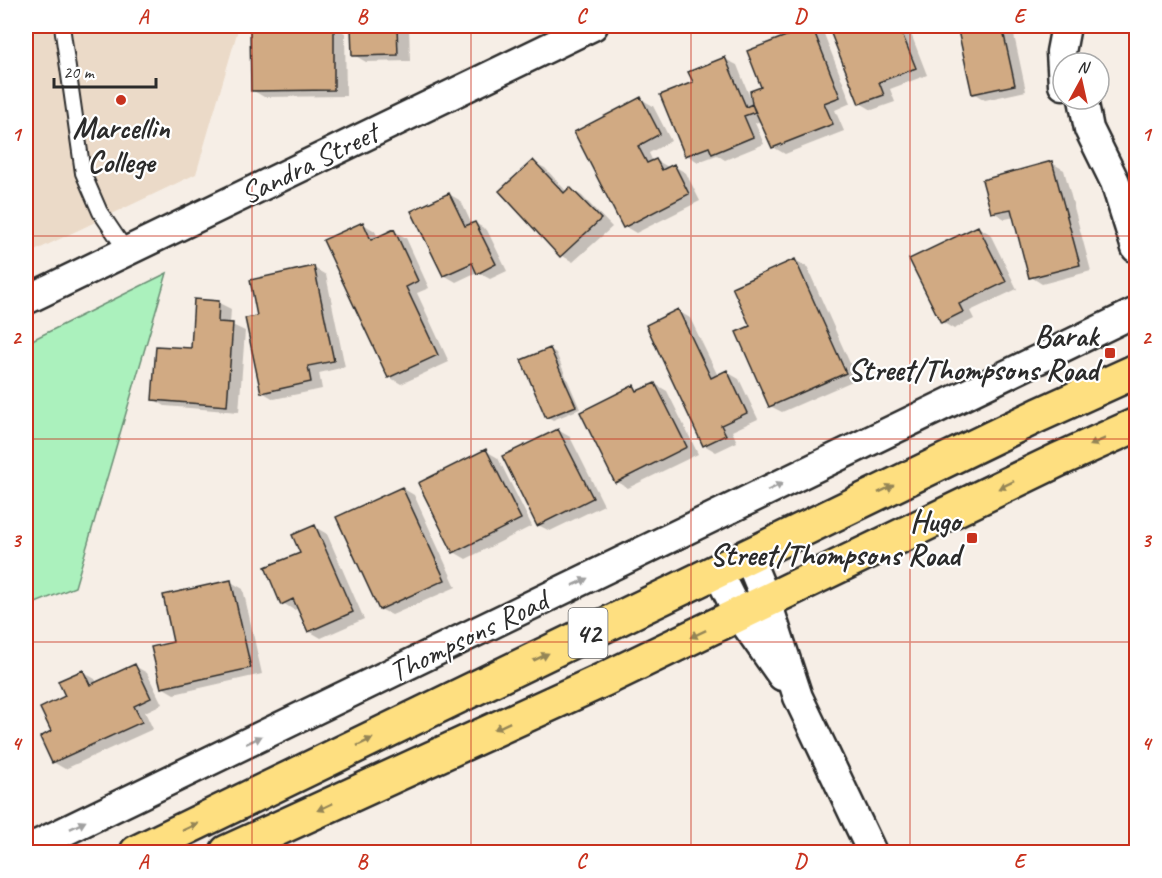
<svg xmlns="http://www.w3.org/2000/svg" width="1162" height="878" font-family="Caveat,sans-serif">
  <rect width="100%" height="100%" fill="#f6eee6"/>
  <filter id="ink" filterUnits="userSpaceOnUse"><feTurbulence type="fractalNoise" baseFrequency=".0167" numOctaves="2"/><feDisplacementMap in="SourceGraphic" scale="12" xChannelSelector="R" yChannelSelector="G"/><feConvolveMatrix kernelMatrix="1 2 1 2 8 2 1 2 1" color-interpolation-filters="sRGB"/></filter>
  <g filter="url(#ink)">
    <path fill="#ebdac8" d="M26 26H239L196 174 26 255Z"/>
    <path fill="#abf1bd" stroke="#6b8e74" stroke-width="1.5" d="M167 273 75 587 26 607V343Z"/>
    <path fill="#0003" d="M333 26 345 33 346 96 264 97 252 90Z
      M353 26H409L410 61 366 62 354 55Z
      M830 26H908L927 75 890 89 895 102 872 110 860 103Z
      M927 26H1012L1026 91 985 100 973 93 959 29 939 33Z
      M812 27 824 34 851 103 835 110 844 131 785 154 773 147 761 121 755 123 764 144 725 160 717 155 698 162 687 155 695 83 725 59 737 65 751 100Z
      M641 99 653 106 671 141 649 153 653 162 656 160 668 167 674 166 686 173 700 201 636 233 624 226Z
      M533 162 545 168 567 192 570 189 582 196 612 227 573 262 561 255Z
      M1052 163 1064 170 1091 271 1042 284 1031 277 1015 217 1005 219 993 212Z
      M449 194 461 201 472 225 475 223 487 230 507 271 490 279 477 272 456 282 444 275Z
      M26 200 33 205 26 215Z
      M363 224 375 231 378 238 394 231 406 238 429 288 417 293 449 362 401 384 389 377Z
      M978 227 990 234 1017 289 970 311 974 319 954 329 942 322Z
      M795 260 807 267 857 379 782 412 770 406 752 327Z
      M314 268 326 275 345 367 319 373 322 389 274 399 262 392 259 317Z
      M219 303 231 309 230 324 245 331 239 412 165 406 153 399 192 350Z
      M678 311 690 318 718 376 727 372 739 379 758 419 732 431 737 442 716 452 704 445Z
      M550 349 556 353 580 409 553 420 548 417Z
      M655 384 667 391 698 454 628 488 616 481 634 387 641 391Z
      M558 430 570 437 604 505 550 531 538 525Z
      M486 451 498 458 532 526 466 559 454 552Z
      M402 488 414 495 456 587 392 615 380 609Z
      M315 527 327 534 364 619 321 638 309 631 299 608 294 610 283 603Z
      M231 582 243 589 262 674 174 694 162 687 175 643Z
      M135 666 147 673 162 704 145 712 153 729 65 769 53 762V732L67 697 83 672 95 679 97 683Z"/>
    <path fill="#d1aa83" stroke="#2b2b2b" stroke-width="1.5" d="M250 26H334V90L251 91Z
      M351 26H397L398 55 352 56Z
      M812 26 840 97 824 103 833 124 772 148 752 104 750 91 761 87 747 51Z
      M828 26H899L916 68 879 82 884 95 859 104Z
      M957 26H1002L1015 85 972 94Z
      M725 57 746 107 752 104 755 112 744 116 753 137 712 154 709 147 685 156 660 95 693 82 688 72Z
      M1136 84V108L1131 85Z
      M641 97 660 134 638 146 647 163 656 159 662 170 674 164 689 194 623 228 574 132Z
      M533 160 564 193 570 187 601 219 560 257 499 191Z
      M1052 161 1080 265 1029 278 1011 209 991 213 982 180Z
      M449 193 465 226 475 222 496 264 477 274 472 263 443 276 411 211Z
      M363 222 371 240 394 229 418 281 406 287 438 355 388 378 323 240Z
      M978 226 1006 282 959 304 963 312 941 323 909 259Z
      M795 259 846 373 769 407 736 332 750 326 732 287Z
      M314 266 334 361 308 366 311 382 261 393 245 318 257 316 250 280Z
      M194 299 219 301 218 322 233 323 227 406 152 400 156 346 191 348Z
      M678 309 711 378 727 370 747 413 721 425 726 435 703 446 646 325Z
      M550 348 576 406 546 418 521 360Z
      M655 383 687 447 615 483 580 412 634 385 637 391Z
      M558 429 593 498 537 526 502 456Z
      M486 449 521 519 453 553 418 483Z
      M402 487 445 580 379 610 336 517Z
      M315 525 353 612 308 632 293 599 281 605 265 567 300 553 292 535Z
      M231 580 251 668 161 688 151 647 173 642 163 595Z
      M135 664 151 698 134 706 142 722 52 763 40 737 51 731 40 708 65 696 58 681 83 670 90 685Z"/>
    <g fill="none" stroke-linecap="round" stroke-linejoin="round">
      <defs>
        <path id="lane" d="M62 26 83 173 100 212 127 252"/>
        <path id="street" d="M1063 85 1061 52 1066 26
          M1083 99 1089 129 1115 182 1136 248
          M26 300 593 26
          M748 556 767 602 798 697 872 852
          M717 571 739 615 782 676
          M26 850 1136 312"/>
        <path id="primary" d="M137 852 1039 415 1136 371
          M227 852 605 679 1058 460 1136 425"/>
      </defs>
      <use href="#lane" stroke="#2b2b2b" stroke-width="18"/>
      <use href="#street" stroke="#2b2b2b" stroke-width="33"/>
      <use href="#primary" stroke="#2b2b2b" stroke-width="38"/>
      <use href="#lane" stroke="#fff" stroke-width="14"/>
      <use href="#street" stroke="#fff" stroke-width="28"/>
      <use href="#primary" stroke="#fedf80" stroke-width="33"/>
    </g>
    <defs><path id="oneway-solid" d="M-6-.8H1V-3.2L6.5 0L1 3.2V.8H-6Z" transform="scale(1.5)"/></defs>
    <g fill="#948556">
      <use href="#oneway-solid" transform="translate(1097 442) rotate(156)"/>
      <use href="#oneway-solid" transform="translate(1006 485) rotate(154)"/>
      <use href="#oneway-solid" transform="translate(886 489) rotate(-26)"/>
      <use href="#oneway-solid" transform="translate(698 634) rotate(155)"/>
      <use href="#oneway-solid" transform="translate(541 657) rotate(-26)"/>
      <use href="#oneway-solid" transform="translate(502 726) rotate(155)"/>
      <use href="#oneway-solid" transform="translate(365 742) rotate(-26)"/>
      <use href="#oneway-solid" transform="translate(325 807) rotate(155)"/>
      <use href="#oneway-solid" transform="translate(190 827) rotate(-26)"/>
    </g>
    <g fill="#a0a0a0">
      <use href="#oneway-solid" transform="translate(775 487) rotate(-26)"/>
      <use href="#oneway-solid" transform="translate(580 582) rotate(-26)"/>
      <use href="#oneway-solid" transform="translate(254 740) rotate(-26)"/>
      <use href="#oneway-solid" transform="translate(78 825) rotate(-26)"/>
    </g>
  </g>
  <path fill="none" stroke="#c8321e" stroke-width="1.5" stroke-opacity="0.55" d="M252 26V852M471 26V852M691 26V852M910 26V852M26 236H1136M26 439H1136M26 642H1136"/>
  <g fill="#c8321e" stroke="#fff" stroke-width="2">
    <circle cx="121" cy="100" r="6"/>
    <rect x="1104" y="347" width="12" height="12" rx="3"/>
    <rect x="966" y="532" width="12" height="12" rx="3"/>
  </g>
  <g text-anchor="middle" stroke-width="4.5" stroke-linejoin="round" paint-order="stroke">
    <rect fill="#fff" stroke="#6b6b6b" stroke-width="1.5" x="568.5" y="608" width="39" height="50" rx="4.5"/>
    <g font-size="28" font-weight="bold" fill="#2b2b2b">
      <text x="588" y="643">42</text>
    </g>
    <g font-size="30" font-weight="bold" fill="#2b2b2b" stroke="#fff" text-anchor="end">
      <text x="121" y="138" text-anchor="middle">Marcellin<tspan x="121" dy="34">College</tspan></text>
      <text x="1098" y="346">Barak<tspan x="1098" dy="34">Street/Thompsons Road</tspan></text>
      <text x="960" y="531">Hugo<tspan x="960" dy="34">Street/Thompsons Road</tspan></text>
    </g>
    <g font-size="30" fill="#2b2b2b" stroke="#fff">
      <text transform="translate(309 163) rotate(-26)" y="10">Sandra Street</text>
      <text transform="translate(468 636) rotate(-26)" y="10">Thompsons Road</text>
    </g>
  </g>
  <rect width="1162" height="878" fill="none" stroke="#fff" stroke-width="66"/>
  <g transform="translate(1081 81) rotate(8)"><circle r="28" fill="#ffffff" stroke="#aaaaaa" stroke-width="1.5"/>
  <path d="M0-4.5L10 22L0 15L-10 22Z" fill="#c8321e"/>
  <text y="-9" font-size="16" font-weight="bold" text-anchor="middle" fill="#2b2b2b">N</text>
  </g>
  <path d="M54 78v9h102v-9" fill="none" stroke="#2b2b2b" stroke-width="3"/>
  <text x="63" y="78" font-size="18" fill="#2b2b2b" stroke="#ffffff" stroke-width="4.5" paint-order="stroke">20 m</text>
  <rect x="33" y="33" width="1096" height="812" fill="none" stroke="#c8321e" stroke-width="2"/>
  <g font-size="20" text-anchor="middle" font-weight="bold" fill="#c8321e">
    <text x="143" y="23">A</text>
    <text x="362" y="23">B</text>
    <text x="581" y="23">C</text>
    <text x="800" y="23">D</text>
    <text x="1019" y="23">E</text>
    <text x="16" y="141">1</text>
    <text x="1146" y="141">1</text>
    <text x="16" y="344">2</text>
    <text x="1146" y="344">2</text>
    <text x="16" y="547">3</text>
    <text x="1146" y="547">3</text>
    <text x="16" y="750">4</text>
    <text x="1146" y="750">4</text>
    <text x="143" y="868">A</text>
    <text x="362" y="868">B</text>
    <text x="581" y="868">C</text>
    <text x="800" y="868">D</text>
    <text x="1019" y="868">E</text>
  </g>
</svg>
